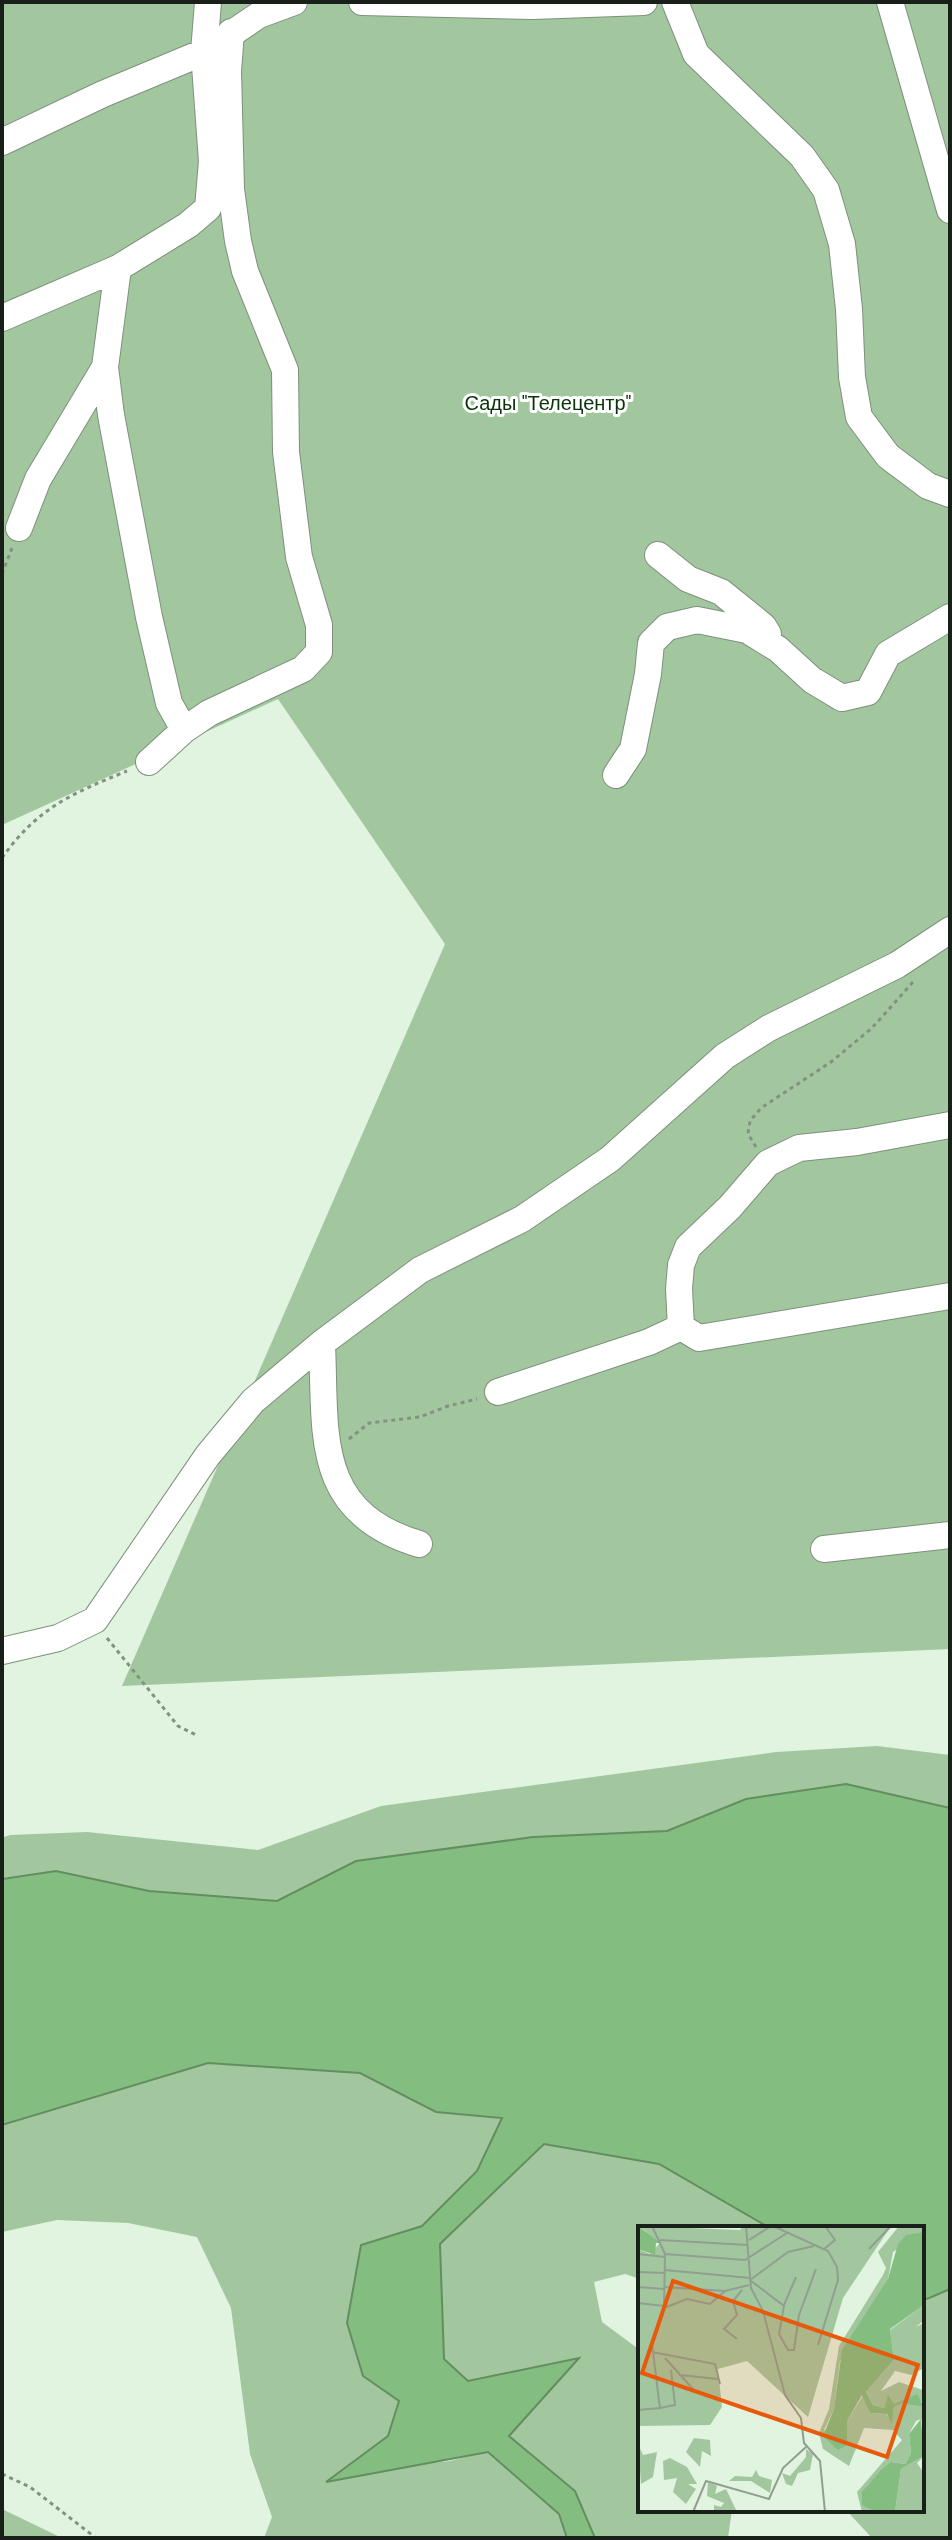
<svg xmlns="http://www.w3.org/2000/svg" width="952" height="2540" font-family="'DM Sans',sans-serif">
  <rect width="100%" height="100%" fill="#e0f4df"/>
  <path fill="#a2c79f" d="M2 2H950V1649L122 1686 445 944 278 699 2 825Z
    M877 1746 950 1755V1808L846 1784 746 1799 667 1831 533 1837 356 1861 277 1901 149 1891 56 1871 2 1879V1838L10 1835 87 1832 258 1850 381 1806 776 1752Z
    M208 2063 360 2073 436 2112 503 2118 477 2171 421 2226 361 2245 363 2376 399 2400 388 2436 403 2466 450 2461 488 2451 559 2514 567 2538H264L272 2517 250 2454 231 2308 197 2237 128 2223 57 2220 2 2232V2125Z
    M544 2144 659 2164 770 2228H640V2279L625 2274 594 2282 602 2322 640 2350V2510H732L728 2538H595L575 2491 509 2436 577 2359 468 2381 444 2359 440 2244Z
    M950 2289V2538H872L846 2510H922V2297L927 2299Z
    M2 2509 62 2538H2Z"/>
  <path fill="#83bd7f" stroke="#638e60" stroke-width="2" d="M846 1784 950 1808V2289L927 2299 922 2297V2228H770L659 2164 544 2144 440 2244 444 2359 468 2381 579 2358 509 2436 575 2491 595 2538H567L559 2514 488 2452 326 2482 388 2436 399 2401 363 2376 347 2323 361 2245 422 2226 477 2171 502 2118 436 2112 360 2073 208 2063 2 2125V1879L56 1871 149 1891 277 1901 356 1861 533 1837 667 1831 746 1799Z"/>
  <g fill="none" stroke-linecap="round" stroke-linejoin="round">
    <defs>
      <path id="minor" d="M362 2 533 6 644 2
        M675 2 696 54 802 156 826 190 842 244 849 309 852 377 859 417 888 456 928 486 950 494
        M890 2 950 210
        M2 142 103 94 204 52 259 15 294 2
        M2 318 118 268
        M105 367 111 415 149 617 169 703 184 730
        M19 528 38 479 105 367 118 268 188 225 208 208 212 161 204 52 208 2
        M658 555 688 579 721 592 763 626 768 634
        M149 762 184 730 209 713 303 669 319 652V625L299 557 286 452 285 370 245 271 238 241 231 189 228 71 231 32
        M616 775 633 749 648 674 651 643 667 627 697 620 747 630 778 649 812 680 842 698 868 692 888 654 950 617
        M950 1125 857 1142 799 1148 768 1163 730 1207 688 1247 681 1265 679 1289 681 1327 699 1338 950 1296
        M322 1343C326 1435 313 1512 419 1544
        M498 1392 649 1342 681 1327
        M824 1549 950 1535
        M2 1651 58 1638 95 1620 208 1455 253 1401 322 1343 420 1270 522 1219 610 1159 725 1056 769 1028 897 965 950 930"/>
    </defs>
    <use href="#minor" stroke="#7e907c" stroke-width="28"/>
    <path stroke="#839183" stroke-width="3" stroke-dasharray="4 4" stroke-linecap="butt" d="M2 574 12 548
      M2 858C37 808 73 793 127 771
      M756 1147 748 1134 750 1121 761 1108 831 1062 872 1028 913 982
      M349 1439 369 1423 420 1417 448 1406 477 1399
      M107 1638 178 1726 198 1736
      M2 2474 30 2487 96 2538"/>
    <use href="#minor" stroke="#fff" stroke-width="26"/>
  </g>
  <g text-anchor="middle" stroke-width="6" stroke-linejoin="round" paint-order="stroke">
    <g font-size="20" fill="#093309" stroke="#fff">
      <text x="548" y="410">Сады "Телецентр"</text>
    </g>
  </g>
  <g transform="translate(638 2226)">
    <rect width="286" height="286" fill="#e0f4df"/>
    <path d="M1 0 102 4 105 0H253L205 72 170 191 109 135 80 143 84 181 72 199 0 200V23L12 28 22 17ZM261 0H286V6L255 26 250 53 202 135 196 183 186 204 209 219V195L225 169 232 187 248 188 254 195 256 181 265 176 286 181V201L283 193 278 195 271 208 273 227 267 238 253 236 230 259 225 275 238 286H224L219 266 264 214 255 204 226 202 211 240 185 223 181 207 191 183 201 120 245 49 248 42 240 26ZM286 79V94L278 101 286 97V142L273 149 257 145 243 165 261 156 285 164 286 175 255 179 250 171 246 182 235 179 228 166 256 134 252 104ZM56 212 72 214 73 230 64 225 62 241 48 226ZM0 218 5 229 19 226 15 251 3 258ZM168 223 175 228 172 244 160 247 154 260 148 258 144 247 152 250 168 231ZM286 230 279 237 286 247V286H257L263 243ZM32 232 49 241 59 258H50L58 263 48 278 35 266 39 252 26 254 25 235ZM118 244 121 250 134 254 132 267 113 255H91L97 250 114 251ZM70 256 79 260 77 268 88 263 99 286H76V279L83 281 86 277 69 270Z" fill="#a2c79f"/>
    <path d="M0 0 23 17H18L17 29 0 23ZM286 6V79L252 103 256 134 228 166 235 179 246 182 250 169 256 178 279 168 286 181 264 177 256 181 254 198 249 188 232 187 224 169 209 195V219L200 224 185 210 196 183 204 124 250 53 260 18 268 9ZM283 193 286 230 263 243 257 286H238L224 279V266L243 244 253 236 267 238 273 227 271 208Z" fill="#83bd7f"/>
    <path fill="none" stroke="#909f90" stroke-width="2" d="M108 0 113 62 125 85 147 169 163 192 166 217 182 235 187 286M135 0 190 25 199 41 200 54 180 119M22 14 110 19M111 14 133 0M176 20 150 26 112 54 146 80 141 108 150 124H156L161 89 178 43M186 23 197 14 187 0M231 23 253 0M0 28 27 31M27 28 107 34 149 7M27 44 112 52M0 46 27 47M0 61 26 63M26 61 87 65M0 77 26 80M146 79 158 51M26 82 49 73 72 78 87 65 111 59M99 113 86 103 99 89 95 75 104 64M14 126 77 138 82 158M27 132 55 163M42 149 80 153M22 182 37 179 33 144M0 184 22 182 14 118 26 82 27 28 14 0M55 286 68 255 131 273 145 242 168 221"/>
    <path fill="#e8590c" fill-opacity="0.15" stroke="#e8590c" stroke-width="4" d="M35 55 280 139 249 231 4 147Z"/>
    <rect width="286" height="286" fill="none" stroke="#192019" stroke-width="4"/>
  </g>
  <rect width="952" height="2540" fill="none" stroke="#192019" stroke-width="8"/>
</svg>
